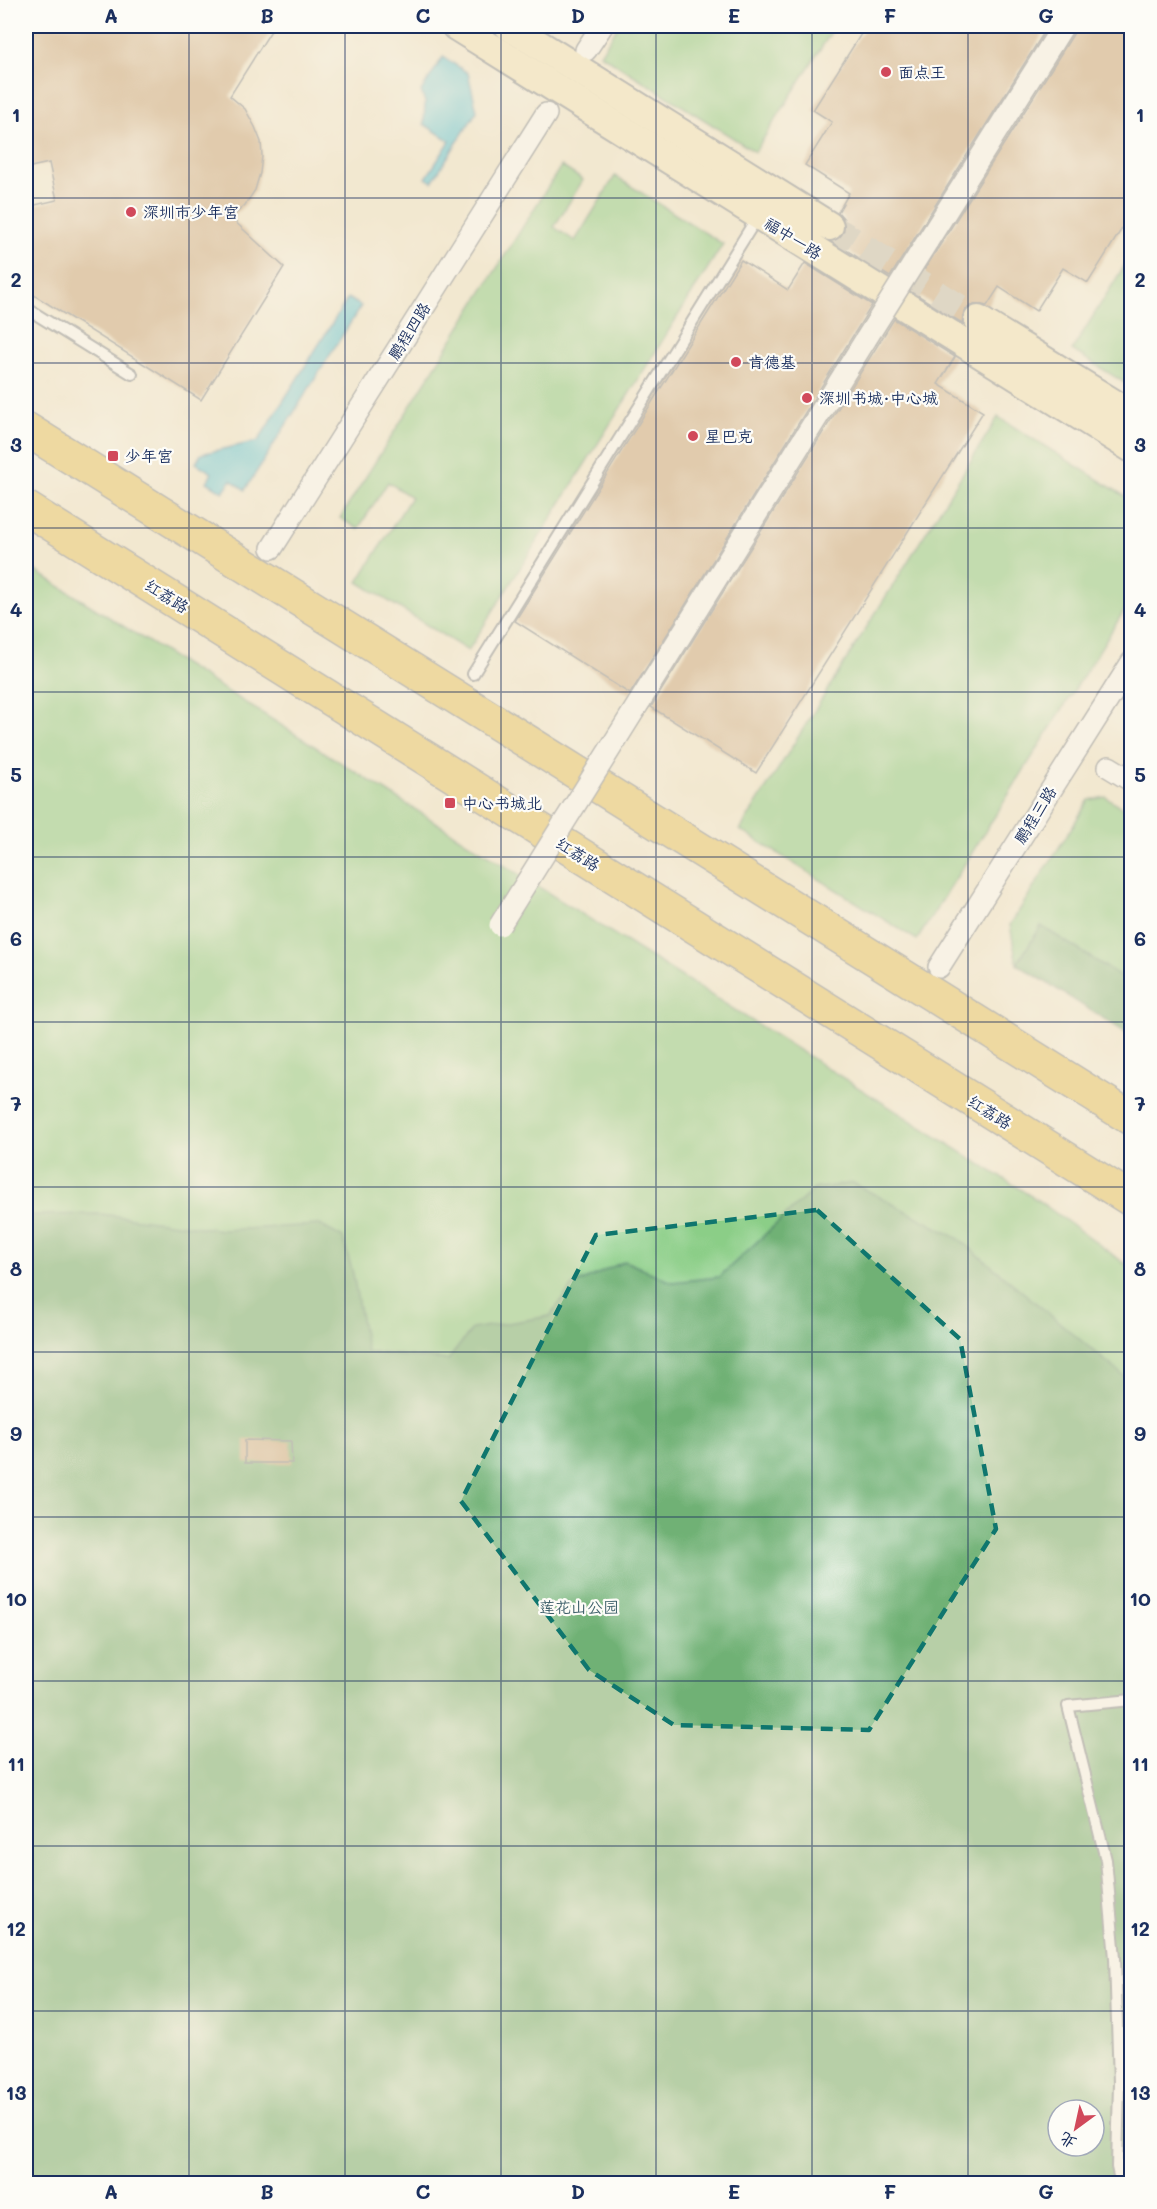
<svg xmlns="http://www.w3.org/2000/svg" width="1157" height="2209" font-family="Mali,'LXGW WenKai TC',sans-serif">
  <rect width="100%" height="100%" fill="#fdfcf7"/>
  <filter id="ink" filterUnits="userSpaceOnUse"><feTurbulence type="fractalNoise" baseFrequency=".0167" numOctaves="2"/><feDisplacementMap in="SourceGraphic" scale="12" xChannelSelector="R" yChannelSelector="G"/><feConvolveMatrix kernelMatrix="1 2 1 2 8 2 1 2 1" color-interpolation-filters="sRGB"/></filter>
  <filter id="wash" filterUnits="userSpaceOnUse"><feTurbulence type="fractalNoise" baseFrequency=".008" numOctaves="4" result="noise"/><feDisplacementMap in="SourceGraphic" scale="24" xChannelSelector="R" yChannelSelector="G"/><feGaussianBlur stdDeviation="1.35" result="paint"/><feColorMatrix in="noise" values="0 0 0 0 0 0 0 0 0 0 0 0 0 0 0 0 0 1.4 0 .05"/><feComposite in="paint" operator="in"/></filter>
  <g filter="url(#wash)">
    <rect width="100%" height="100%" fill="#f2e8d0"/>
    <path fill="#8bce87" stroke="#537e72" stroke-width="1.5" fill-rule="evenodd" d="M618 26H835L755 152 600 54Z
      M561 166 583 180 554 227 575 241 615 176 723 244 468 651 358 582 411 497 388 482 358 529 340 518Z
      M1131 255V387L1072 350Z
      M998 417 1131 500V600L917 940 740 830Z
      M26 565 1039 1201 1131 1268V2183H26ZM1058 2110H1094V2146H1058Z
      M1106 797 1131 813V983L1041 927 1017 964 1010 925 1089 800Z"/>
    <path fill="#70b174" stroke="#467069" stroke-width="1.5" fill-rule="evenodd" d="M1041 926 1131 983V1036L1017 964Z
      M853 1183 959 1239 1131 1382V2183H26V1215L101 1214 222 1230 320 1225 343 1238 353 1274 367 1352 448 1360 472 1329 550 1316 572 1286 625 1261 672 1282 719 1277 814 1189ZM1058 2110H1094V2146H1058Z"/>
    <path fill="#5fc7dc" stroke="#3d7b9d" stroke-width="1.5" d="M443 57 468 73 477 111 432 182 426 178 450 141 424 124 425 102 421 91Z
      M348 298 361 306 245 490 231 480 223 492 207 482 212 473 196 463 201 454 258 441Z"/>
    <g id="blocks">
      <path fill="#cca983" d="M26 26H274L230 96 245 109 255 127 261 142 262 156 260 173 255 190 245 205 231 218 284 267 201 400 26 290V207L57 200 49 163 26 168Z
        M866 26H1048L890 277 833 242 843 234 845 227 844 219 838 212 849 193 805 165 832 122 813 110Z
        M1076 26H1131V214L1088 283 1063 268 1036 311 999 287 987 306 978 304 970 306 964 311 962 323 911 291 1074 33Z
        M741 260 788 290 805 263 872 305 630 694 515 621Z
        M894 319 955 357 938 384 983 412 756 773 651 707Z
        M245 1440 291 1441 292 1463H245Z"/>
    </g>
  </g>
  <g filter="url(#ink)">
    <use href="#blocks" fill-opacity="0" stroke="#868c97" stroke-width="1.5"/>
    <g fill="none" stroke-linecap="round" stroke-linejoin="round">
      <path stroke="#c7c3b9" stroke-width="28" stroke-dasharray="28 14" stroke-linecap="butt" d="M829 226 978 320"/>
      <defs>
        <path id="lane" d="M26 308 132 374
          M473 674 758 216
          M1121 2184 1117 2167 1119 2083 1115 1958 1106 1860 1068 1706 1132 1700"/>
        <path id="street" d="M586 50 602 26
          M927 242 1063 26
          M272 548 546 114
          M640 701 866 339
          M1109 767 1132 781
          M939 967 1132 662"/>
        <path id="secondary" d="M456 26 1132 448
          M509 26 829 226
          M978 320 1132 415"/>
        <path id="primary" d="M26 429 1132 1119
          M26 508 1132 1200"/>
      </defs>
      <use href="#lane" stroke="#868c97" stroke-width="14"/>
      <use href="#street" stroke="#868c97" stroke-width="24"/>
      <use href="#secondary" stroke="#868c97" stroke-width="32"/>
      <use href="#primary" stroke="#868c97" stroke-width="36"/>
      <use href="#lane" stroke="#fff" stroke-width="10"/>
      <use href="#street" stroke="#fff" stroke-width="21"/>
      <use href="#secondary" stroke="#f6e9c3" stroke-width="28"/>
      <use href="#primary" stroke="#e9c769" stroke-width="33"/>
      <defs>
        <path id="street-bridge" d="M866 339 927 242
          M500 925 640 701"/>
      </defs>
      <use href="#street-bridge" stroke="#868c97" stroke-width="24" stroke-linecap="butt"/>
      <use href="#street-bridge" stroke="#fff" stroke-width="21"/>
    </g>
  </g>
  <path d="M0 0H1157V2209H0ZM817 1210 960 1339 996 1529 869 1730 674 1725 589 1670 461 1501 596 1235Z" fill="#f2e8d0" fill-opacity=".55" fill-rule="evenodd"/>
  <path fill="none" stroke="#0f766e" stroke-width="4.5" stroke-dasharray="12 8" stroke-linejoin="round" d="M817 1210 960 1339 996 1529 869 1730 674 1725 589 1670 461 1501 596 1235Z"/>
  <path fill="none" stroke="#1b2f5e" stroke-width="1.5" stroke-opacity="0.55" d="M189 26V2184M345 26V2184M501 26V2184M656 26V2184M812 26V2184M968 26V2184M26 198H1132M26 363H1132M26 528H1132M26 692H1132M26 857H1132M26 1022H1132M26 1187H1132M26 1352H1132M26 1517H1132M26 1681H1132M26 1846H1132M26 2011H1132"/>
  <g fill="#d1495b" stroke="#fdfcf7" stroke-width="2">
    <circle cx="886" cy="72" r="6"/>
    <circle cx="131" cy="212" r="6"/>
    <circle cx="736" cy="362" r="6"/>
    <circle cx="807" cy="398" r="6"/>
    <circle cx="693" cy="436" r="6"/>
    <rect x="107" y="450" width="12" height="12" rx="3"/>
    <rect x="444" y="797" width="12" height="12" rx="3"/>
  </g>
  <g text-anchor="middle" stroke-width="4.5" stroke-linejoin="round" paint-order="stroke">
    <g font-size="16" fill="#1b2f5e" stroke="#fdfcf7" text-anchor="start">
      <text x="898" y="78">面点王</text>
      <text x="143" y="218">深圳市少年宫</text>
      <text x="748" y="368">肯德基</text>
      <text x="819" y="404">深圳书城·中心城</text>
      <text x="705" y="442">星巴克</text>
      <text x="125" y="462">少年宫</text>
      <text x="462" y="809">中心书城北</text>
    </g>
    <g font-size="16" fill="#1b2f5e" stroke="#fdfcf7">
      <text transform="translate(793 238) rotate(32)" y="6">福中一路</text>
      <text transform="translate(409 331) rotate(-58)" y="6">鹏程四路</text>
      <text transform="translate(167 596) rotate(32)" y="6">红荔路</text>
      <text transform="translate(1035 815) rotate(-58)" y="6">鹏程三路</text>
      <text transform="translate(578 854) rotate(32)" y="6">红荔路</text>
      <text transform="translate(990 1112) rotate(32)" y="6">红荔路</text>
    </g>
    <g font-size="16" fill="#3d5f6a" stroke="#fdfcf7">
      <text x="579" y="1613">莲花山公园</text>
    </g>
  </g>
  <rect width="1157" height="2209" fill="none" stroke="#fdfcf7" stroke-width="66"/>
  <g transform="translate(1076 2128) rotate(213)"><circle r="28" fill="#fdfcf7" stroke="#a3aaba" stroke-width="1.5"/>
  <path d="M0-4.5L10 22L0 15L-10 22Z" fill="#d1495b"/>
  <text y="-9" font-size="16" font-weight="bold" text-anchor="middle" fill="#1b2f5e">北</text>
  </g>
  <rect x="33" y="33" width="1091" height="2143" fill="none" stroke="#1b2f5e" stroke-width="2"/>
  <g font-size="20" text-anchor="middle" font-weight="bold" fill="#1b2f5e">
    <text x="111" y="23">A</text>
    <text x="267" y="23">B</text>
    <text x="423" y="23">C</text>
    <text x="578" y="23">D</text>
    <text x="734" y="23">E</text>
    <text x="890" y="23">F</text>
    <text x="1046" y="23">G</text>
    <text x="16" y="122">1</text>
    <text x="1140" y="122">1</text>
    <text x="16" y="287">2</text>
    <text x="1140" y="287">2</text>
    <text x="16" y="452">3</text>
    <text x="1140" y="452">3</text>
    <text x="16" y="617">4</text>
    <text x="1140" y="617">4</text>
    <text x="16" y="782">5</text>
    <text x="1140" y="782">5</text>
    <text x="16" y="946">6</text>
    <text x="1140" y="946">6</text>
    <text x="16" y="1111">7</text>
    <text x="1140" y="1111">7</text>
    <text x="16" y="1276">8</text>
    <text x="1140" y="1276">8</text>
    <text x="16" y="1441">9</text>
    <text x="1140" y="1441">9</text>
    <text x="16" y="1606">10</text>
    <text x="1140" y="1606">10</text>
    <text x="16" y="1771">11</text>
    <text x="1140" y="1771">11</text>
    <text x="16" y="1936">12</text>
    <text x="1140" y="1936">12</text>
    <text x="16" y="2100">13</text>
    <text x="1140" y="2100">13</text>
    <text x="111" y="2199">A</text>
    <text x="267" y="2199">B</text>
    <text x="423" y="2199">C</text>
    <text x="578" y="2199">D</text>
    <text x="734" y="2199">E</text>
    <text x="890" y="2199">F</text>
    <text x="1046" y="2199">G</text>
  </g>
</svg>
